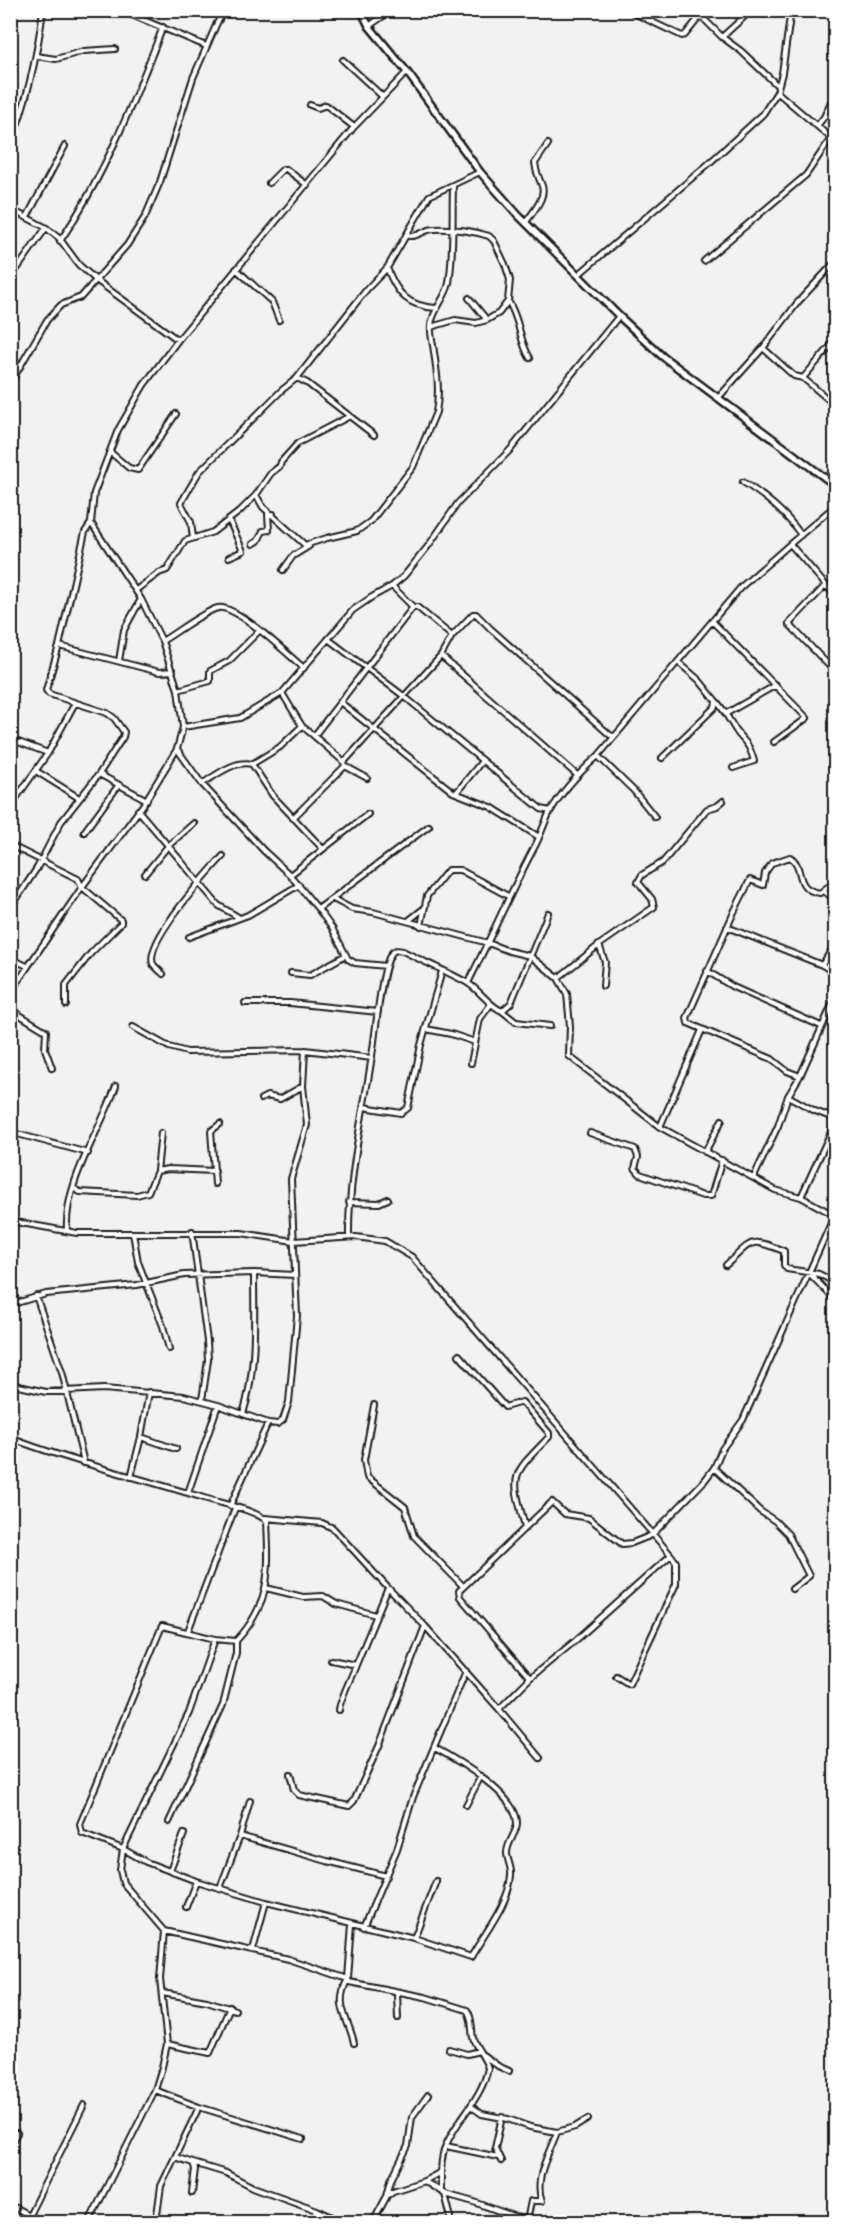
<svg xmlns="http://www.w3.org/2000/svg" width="846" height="2233" font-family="'Architects Daughter',sans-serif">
  <rect width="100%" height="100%" fill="#f2f2f2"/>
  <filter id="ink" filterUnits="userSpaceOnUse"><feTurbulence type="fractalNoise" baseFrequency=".0167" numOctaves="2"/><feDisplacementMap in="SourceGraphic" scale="12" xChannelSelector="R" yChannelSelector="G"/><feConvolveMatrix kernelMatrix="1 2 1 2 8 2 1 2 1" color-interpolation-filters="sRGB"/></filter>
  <g filter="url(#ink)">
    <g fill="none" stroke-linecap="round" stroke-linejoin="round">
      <defs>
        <path id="minor" d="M120 10 206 46
          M627 10 682 36 685 35 698 19 703 18 722 37 741 51 778 86
          M369 26 392 10
          M722 37 745 16 748 10
          M36 56 56 59 84 51 115 49
          M343 60 382 96
          M777 92 831 138
          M310 105 318 108 326 105 354 127
          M817 126 824 117 836 91
          M10 145C27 102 37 57 43 10
          M269 183 283 169H286L307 185
          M10 209 45 227 59 238 79 265 96 280 178 340
          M27 217 65 146
          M526 222C532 213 546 198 542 186 539 177 536 174 535 163L548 144
          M406 235C417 239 424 229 434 229 452 228 472 231 489 236L494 241 505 264 510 280 508 301 499 313 487 320 476 323 455 320 431 327
          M60 241C105 176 134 100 163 27
          M704 261 806 175 831 138 836 139
          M387 268C397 294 407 306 436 308
          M236 269 272 302 279 320
          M578 275 706 166 763 114 777 92 782 73 791 10
          M10 279 46 228
          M469 298 487 320
          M508 301C520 319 519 341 530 358
          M763 348 794 376 803 378 836 406
          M803 378 836 340
          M10 384 47 320 61 305 81 297 127 245 145 217 160 182 193 78 217 23 225 10
          M718 398 763 348 798 302 836 261
          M374 435 307 383 297 378 367 289 387 268 429 196 480 172
          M110 452 129 468 138 470 176 414
          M743 482C766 497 785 512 801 535
          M256 495 263 507 305 545 327 538 357 531 371 521 413 467 436 412C440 392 437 373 434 352 433 343 430 334 431 325 433 309 446 298 449 283 454 250 452 218 453 185
          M836 505 790 544 836 597
          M229 520 243 551 229 557
          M193 538 191 522 181 503 199 472 282 390 297 378
          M253 544 258 541 263 531 269 530 268 514H273
          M283 570 293 556 309 546
          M392 586 413 607
          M825 586 789 624 836 673
          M136 590 159 573 167 570 185 541 213 532 239 512 256 495 271 473 280 466 281 462 298 443 348 417
          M712 621 807 718 774 742
          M328 639 405 697 541 809 550 811
          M162 641C176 633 204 611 218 608 236 604 288 655 304 668
          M59 646 159 672 173 671
          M441 656 577 775
          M119 661 124 630 141 599
          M178 690 210 681V671L229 661 259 631
          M282 693 302 726 314 736
          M340 702 453 792 491 807 539 837
          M717 702C726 712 731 724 739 735 748 745 750 747 754 761L733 768
          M727 713 776 685
          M183 727 240 718 282 693 353 610 372 597 392 586 404 576 429 545 458 503 511 449 619 316
          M10 739 48 753
          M177 749 202 784 264 851 290 875 318 909 332 928 348 959 355 963 386 966
          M598 756 634 791 655 817
          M662 758 715 707 716 701 699 680 678 662
          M344 762 441 656 452 636 473 614H476L491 629 610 735 613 736
          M252 764 273 796 323 849
          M36 771 79 798
          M99 774 147 800
          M367 778 345 766 344 762 314 736 413 607H417L452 636
          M202 784C216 775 234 760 252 764L280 747 302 726
          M10 791 19 794
          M456 793 482 761
          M10 807 48 753 75 703
          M138 810 218 905 238 917
          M293 818 345 766
          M84 832 118 786
          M10 845 78 879 82 887 121 920V923L91 953 66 985V1005
          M145 874 168 846 194 823
          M290 875 368 814
          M824 891 836 901
          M333 899 352 909 373 912 488 943 509 951 530 956 558 978 567 994 570 1026 569 1056 574 1060 660 1127 775 1190 801 1197 834 1215
          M10 909 37 868 61 822 99 774 123 737 124 732 114 718 107 713 49 694 46 690 59 646 85 532 91 523
          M318 909 429 826
          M408 921 422 910
          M421 926 427 896 448 870H460L508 896
          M727 927 822 965 836 973
          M189 937 248 915 299 885
          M599 945 605 962 603 986
          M10 958 27 966
          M822 965 836 943
          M707 971 733 987 821 1026
          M291 973 310 975 346 955
          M163 974C160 971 155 967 153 964 144 941 208 873 223 856
          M558 978 599 945 654 907 652 899 638 882 642 875 663 862 707 809 717 806 723 801
          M468 983C491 937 511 891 535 846 541 835 544 823 550 812 562 791 580 772 598 756L741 587 790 544
          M10 993 82 887 143 805 177 749 183 727 178 690 162 641 141 599 91 523 94 493 118 430 144 385 178 340 354 127 407 72
          M245 1003H290L378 1012
          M10 1009 46 1031 45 1049 52 1068
          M502 1011 516 1022 550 1026
          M133 1027 169 1047 187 1052 305 1050 372 1058
          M426 1029 451 1034 475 1042
          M471 1063 480 1019 491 1004
          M800 1076 787 1071 772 1059 688 1023 687 1018 734 912 750 880 763 885 765 873 772 863 790 857C806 867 792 889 820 893L836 880
          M788 1096 815 1111 836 1119
          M261 1099 267 1096 280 1099 303 1086
          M364 1107 401 1113 408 1108 421 1045 442 971
          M660 1127 702 1030
          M10 1132 88 1153
          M590 1133 635 1149 638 1157 635 1168 640 1174 703 1196H711L712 1193 722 1160
          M705 1152 722 1120
          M157 1171 168 1169 215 1171
          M754 1177 778 1126 788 1096 800 1076 836 996
          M215 1184 211 1131 220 1124
          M73 1188 80 1192 137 1195 148 1192 157 1171 161 1133
          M801 1197 836 1121
          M349 1202 379 1203 388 1199
          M10 1221 77 1233H241L294 1241 356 1237 385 1241 412 1257 671 1555 575 1641 530 1678 499 1709 425 1626 388 1588 333 1528 322 1523 265 1518
          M67 1231C64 1182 100 1132 116 1086
          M192 1231 207 1341 208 1360 202 1400
          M133 1233 138 1262 163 1326 169 1349
          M349 1237C348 1174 364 1112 373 1049 376 1029 381 969 391 954 394 949 398 950 403 951 424 962 446 971 466 982 480 990 488 1005 502 1011L511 1003 548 913
          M726 1265C754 1240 748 1237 784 1251V1265L787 1269 819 1274 836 1283
          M808 1272 836 1301
          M36 1296 62 1372 84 1463
          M10 1305 46 1294 137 1285 184 1275 254 1273 295 1275
          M459 1355 505 1407 522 1402 549 1433V1437C510 1477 511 1473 525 1527
          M10 1384 46 1392 104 1389 184 1396 218 1405 268 1423 278 1424 283 1420 289 1402 297 1316 291 1179 307 1125 303 1086 305 1050
          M374 1405 364 1460 367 1477 405 1507 414 1536 463 1586
          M243 1414C257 1369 254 1319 254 1273
          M141 1437 176 1449
          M10 1438C75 1463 141 1478 207 1499 224 1504 255 1510 267 1521 269 1569 272 1603 236 1641L215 1639 162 1626 80 1824 82 1833 123 1849 146 1862 196 1881 266 1902 414 1938 471 1957C484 1934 510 1902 511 1875 512 1868 507 1860 507 1853 507 1842 517 1833 517 1823 517 1795 457 1760 435 1748
          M714 1468 760 1511 775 1521 788 1534 809 1576 792 1589
          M131 1477 141 1437 149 1392
          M188 1493 218 1405
          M230 1506 268 1423
          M266 1588 303 1597 323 1596 336 1604 376 1615
          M188 1631 235 1508
          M215 1639 189 1713 123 1849 120 1870 123 1883 164 1931 288 1959 348 1979 349 1982 425 1997 467 2010C473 2018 471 2029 473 2038 476 2049 485 2057 488 2068 482 2100 454 2121 444 2150 440 2162 441 2178 441 2191
          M331 1660 356 1665 388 1588
          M616 1676 629 1684 676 1584V1562L671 1555
          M530 1678 460 1597 459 1591 552 1502 565 1514 589 1518 622 1544 632 1543 652 1535 705 1480 714 1468 722 1449 743 1420 836 1212
          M499 1709 540 1758
          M339 1710C339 1702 352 1676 356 1665
          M290 1774 294 1790 299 1795 349 1806 354 1801 379 1746 425 1626
          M466 1805 481 1776
          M169 1822 223 1705 236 1653V1641
          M240 1836 327 1861 386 1876
          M170 1871 184 1834
          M220 1888 240 1836 250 1801
          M186 1907 196 1881
          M352 1924 348 1979C333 2005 349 2019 354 2043
          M364 1927 397 1849 413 1797 466 1671
          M414 1938 436 1881
          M253 1950 266 1902
          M162 1993 207 2001 235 2010
          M398 2018 397 1993 399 1992
          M167 2044 210 2053 230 2007
          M449 2049 467 2054 479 2051
          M483 2055 498 2066 509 2071
          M155 2090 199 2107 303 2139
          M557 2132 575 2127 588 2119
          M10 2145 17 2133
          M446 2146 498 2157
          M175 2157 193 2163 195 2169 192 2193
          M501 2161 495 2148 502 2117
          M193 2163 226 2173 253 2187 317 2210
          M424 2181 441 2172
          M445 2194 450 2214V2222
          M387 2195 391 2180 408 2146 412 2117 428 2095
          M10 2205 42 2222
          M29 2215 84 2105
          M89 2222 155 2090 162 2067 167 2044 160 1979 164 1931
          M156 2222 161 2186 199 2107
          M312 2222 317 2210 343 2222
          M373 2222 387 2196 393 2191 424 2181 445 2194 474 2202 527 2221 531 2201H542C533 2179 550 2152 557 2132L530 2127 508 2119 482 2114 472 2107"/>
        <path id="secondary" d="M361 10 369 26 407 72 480 172 518 215 619 316 662 356 836 486"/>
      </defs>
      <use href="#minor" stroke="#1c1c1c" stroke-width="8"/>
      <use href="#secondary" stroke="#1c1c1c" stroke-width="10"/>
      <use href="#minor" stroke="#fff" stroke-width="4"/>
      <use href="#secondary" stroke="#fff" stroke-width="5"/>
    </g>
  </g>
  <rect width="846" height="2233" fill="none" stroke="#fff" stroke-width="36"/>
  <rect x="18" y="18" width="810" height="2197" fill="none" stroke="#1c1c1c" stroke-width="2" filter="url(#ink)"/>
</svg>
